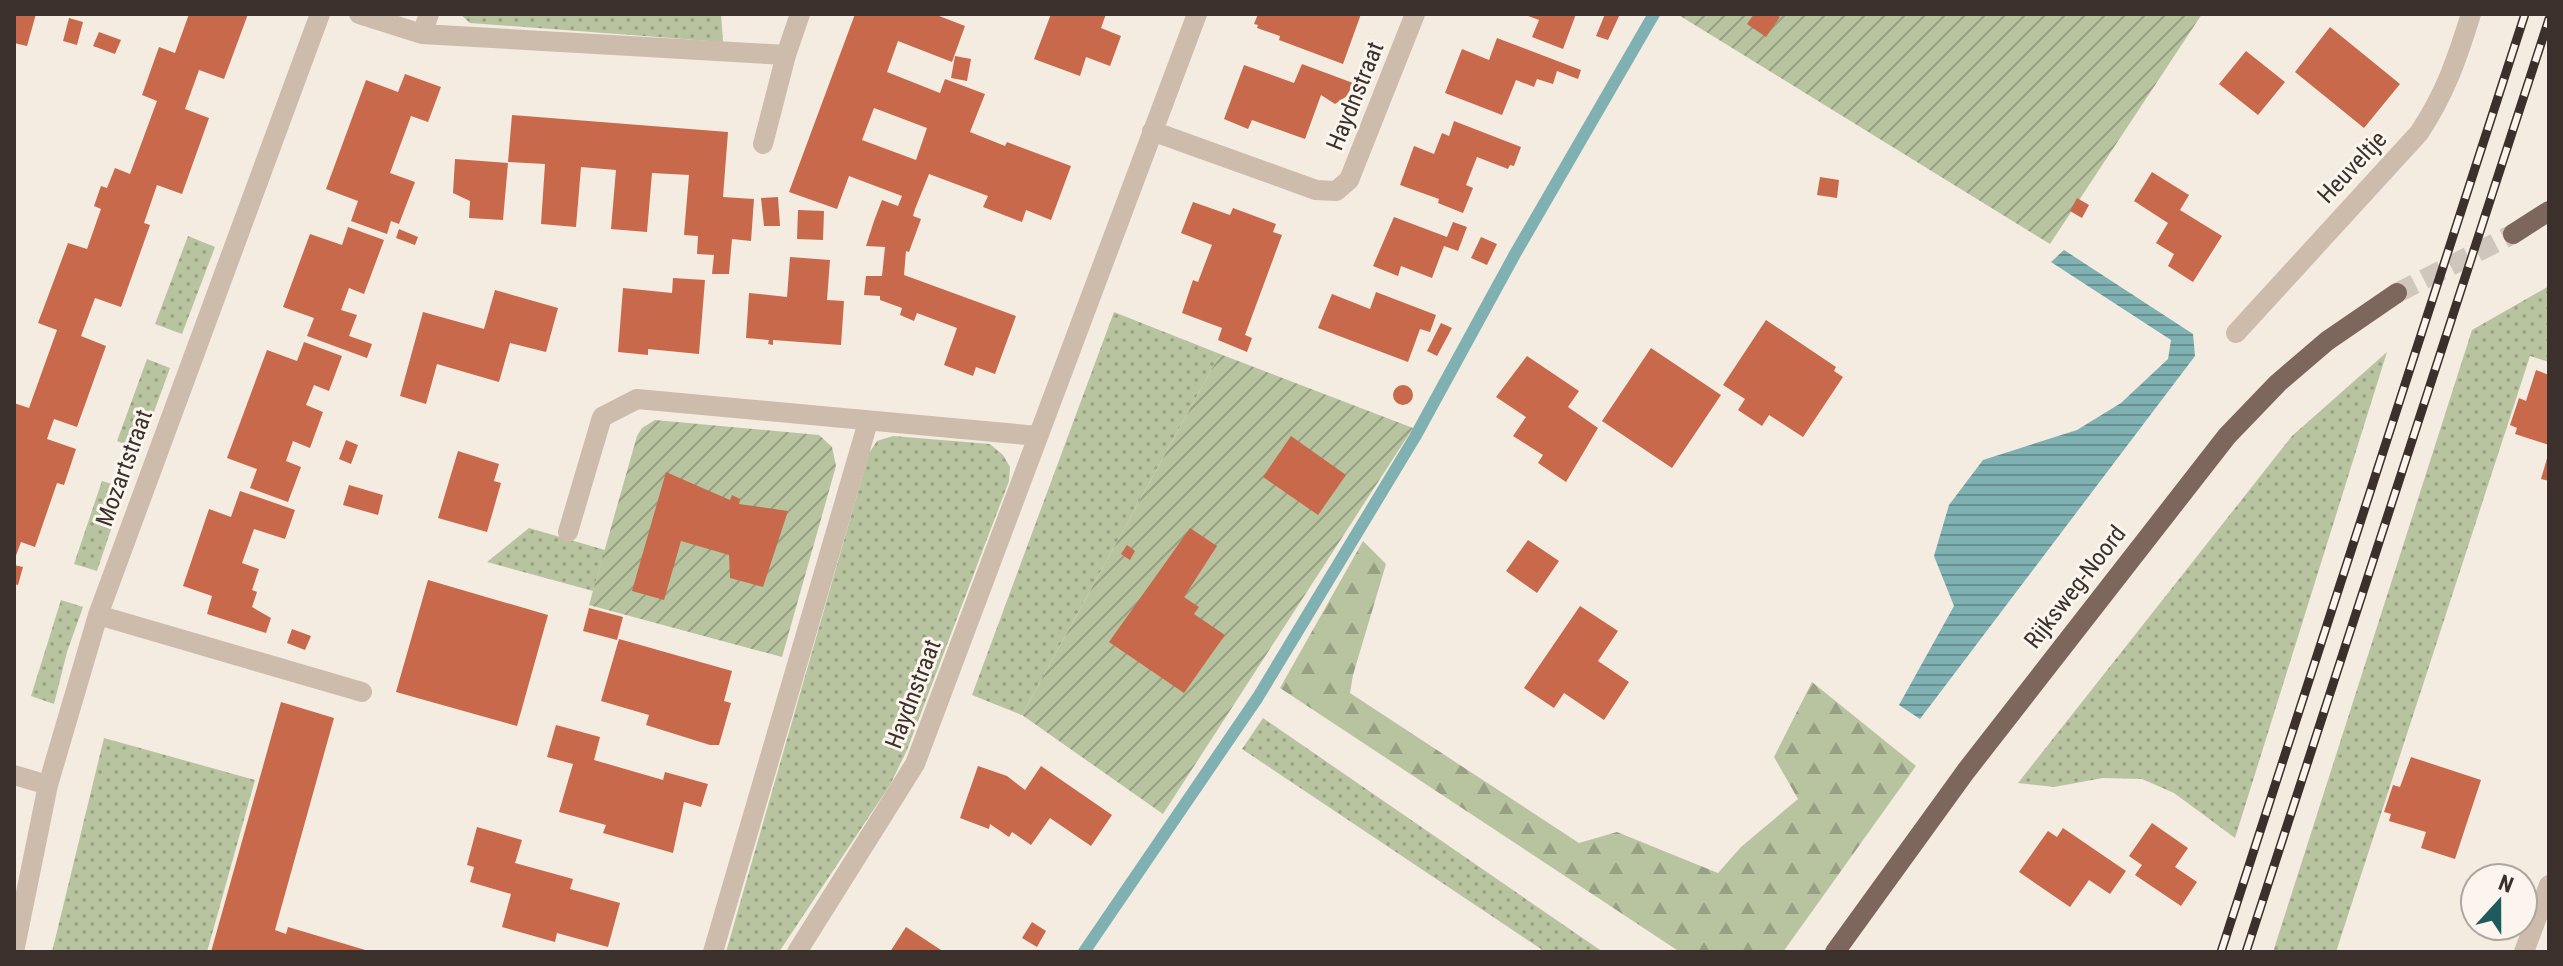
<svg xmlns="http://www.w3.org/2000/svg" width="2563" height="966" font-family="'Roboto Condensed',sans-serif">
  <defs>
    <pattern id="grass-dots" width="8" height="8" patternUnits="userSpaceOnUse" patternTransform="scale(2)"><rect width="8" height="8" fill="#b8c4a0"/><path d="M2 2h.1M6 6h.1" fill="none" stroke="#97a083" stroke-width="1.8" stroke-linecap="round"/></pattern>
    <pattern id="forest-firs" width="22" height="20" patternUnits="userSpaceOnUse" patternTransform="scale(2)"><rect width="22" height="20" fill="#b8c4a0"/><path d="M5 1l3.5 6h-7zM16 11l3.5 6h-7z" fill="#97a083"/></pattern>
    <pattern id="garden-furrows" width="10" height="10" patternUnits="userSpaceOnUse" patternTransform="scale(2)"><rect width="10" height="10" fill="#b8c4a0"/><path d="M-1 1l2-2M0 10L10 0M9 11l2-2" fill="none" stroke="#97a083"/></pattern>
    <pattern id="water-rules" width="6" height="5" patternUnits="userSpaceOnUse" patternTransform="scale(2)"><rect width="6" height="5" fill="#7fb0b2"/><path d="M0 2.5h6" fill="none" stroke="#699091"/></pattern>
  </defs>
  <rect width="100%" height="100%" fill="#f4ebe1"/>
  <path fill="url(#grass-dots)" d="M460 14H721L723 42 470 23Z
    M188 236 215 247 182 334 155 324Z
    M2549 286V362L2530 356 2336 952H2273L2472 330Z
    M1114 312 1220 354 1022 715 972 695Z
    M2387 352 2235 838 2174 793 2142 779 2103 778 2054 787 2018 783 2292 436Z
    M147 359 170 368 140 450 117 441Z
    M893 436 990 444 1003 455 1010 467 1009 481 907 750 890 785 779 952H726L869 453 877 441Z
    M102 481 125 488 97 571 74 564Z
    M529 528 605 550 593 591 487 562Z
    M61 600 83 607 67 652 54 704 31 696Z
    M1263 718 1603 952H1540L1541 949 1242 749Z
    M104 738 255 780 207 952H52Z"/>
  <path fill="url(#forest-firs)" d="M1363 541 1386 564 1353 675 1350 693 1579 843 1617 832 1718 873 1741 847 1798 799 1774 757 1812 682 1916 766 1783 952H1680L1280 688Z"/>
  <path fill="url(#garden-furrows)" d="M1677 14H2202L2050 244Z
    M1220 354 1413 428 1163 814 1022 715Z
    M655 420 819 435 832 447 836 466 782 657 589 605 637 436 642 428Z"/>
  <path fill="url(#water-rules)" d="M2064 250 2193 334 2195 356 1920 719 1899 705 1954 606 1934 556 1949 505 1983 460 2077 430 2121 403 2168 359 2171 340 2051 262Z"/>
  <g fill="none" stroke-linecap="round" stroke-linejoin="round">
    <path stroke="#7fb0b2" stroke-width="12" d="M1084 952 1258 697 1415 437 1515 254 1654 14"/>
  </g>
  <path fill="#c8694b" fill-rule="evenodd" d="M14 14H36L27 46 14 43Z
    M189 14H248L224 79 199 70 185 109 209 118 182 194 157 185 144 223 150 225 121 307 95 298 81 336 106 346 77 427 54 419 47 439 76 449 64 485 57 483 35 547 21 542 14 561V403L29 408 57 330 38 323 68 243 87 249 101 209 94 206 101 186 107 188 115 168 130 174 157 101 142 95 159 47 175 53Z
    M855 14H934L965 26 952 62 898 41 887 72 940 93 945 79 985 94 970 132 1005 146 1007 142 1071 166 1051 220 1026 210 1022 222 983 207 988 196 929 174 915 209 913 216 921 219 909 252 906 251 904 275 1016 316 995 374 976 367 973 376 944 365 957 328 917 313 914 321 900 315 902 308 880 300V296L864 295 866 276H882L885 247 866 246 874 221 882 200 898 206 902 196 849 176 837 209 789 192ZM874 108 927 128 916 160 862 140Z
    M1051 14H1106L1101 28 1121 36 1110 66 1086 57 1080 76 1034 59Z
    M1258 14H1361L1343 64 1279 40 1280 36 1257 28 1258 25 1254 24Z
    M1523 14H1576L1563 49 1532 37 1539 20Z
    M1605 14H1620L1608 40 1596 36Z
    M1754 14H1776L1780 17 1766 37 1747 24Z
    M69 18 83 22 77 45 63 41Z
    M2330 27 2400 84 2364 128 2295 72Z
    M99 32 121 40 115 54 93 46Z
    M1497 38 1581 70 1578 79 1557 71 1553 84 1537 79 1534 87 1516 80 1502 115 1445 93 1462 49 1489 60Z
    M2246 51 2285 82 2258 115 2219 84Z
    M955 56 971 59 967 81 951 78Z
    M1302 64 1353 83 1347 96 1335 104 1321 95 1305 139 1252 120 1248 129 1224 119 1244 65 1294 83Z
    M405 74 441 87 428 122 411 116 390 173 415 182 399 224 391 221 387 234 351 221 358 201 326 189 366 80 398 92Z
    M512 115 728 132 723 197 754 199 751 241 732 239 729 274H712L714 255 697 254 698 236 684 235 689 175 652 173 647 232 611 229 616 170 581 167 576 227 541 224 545 164 508 162Z
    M1454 121 1521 147 1514 166 1510 165 1508 169 1477 157 1466 185 1473 188 1463 213 1438 203 1439 199 1400 185 1414 146 1434 154 1442 133 1449 136Z
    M455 159 508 163 503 220 469 218 470 201 453 193Z
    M2152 172 2189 195 2180 210 2222 236 2193 282 2168 266 2174 254 2156 243 2168 223 2134 201Z
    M1820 177 1839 180 1837 198 1817 195Z
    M778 197 780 226H764L761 198Z
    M2077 198 2089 205 2082 218 2070 211Z
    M1193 202 1230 215 1233 208 1276 224 1273 232 1282 235 1245 335 1252 338 1247 352 1218 340 1222 328 1182 313 1193 280 1198 282 1212 245 1181 233Z
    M798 210 824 211 823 240 797 239Z
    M1394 217 1447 237 1453 222 1467 227 1458 251 1444 246 1432 278 1401 266 1398 276 1373 266Z
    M348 227 384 240 364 294 349 288 341 310 357 315 349 336 372 344 367 358 307 336 314 318 283 307 310 234 342 245Z
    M399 229 418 237 415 245 396 238Z
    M1481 237 1497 244 1487 265 1471 258Z
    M790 257 830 260 827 300 844 301 841 345 773 340V345L768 344 769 340 746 338 749 293 787 297Z
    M673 278 705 280 699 354 648 349V355L618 352 623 288 672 293Z
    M495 290 558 308 546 352 510 343 499 382 437 364 426 404 400 396 423 312 484 329Z
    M1376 292 1436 315 1430 332 1420 329 1408 362 1318 328 1332 294 1370 309Z
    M1766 320 1836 367 1834 371 1843 377 1803 437 1769 415 1762 426 1738 410 1745 399 1723 385Z
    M1441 323 1452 328 1437 356 1427 351Z
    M304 342 342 356 329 391 314 385 306 405 323 412 310 448 293 441 286 461 301 467 288 502 250 488 257 469 227 458 267 350 297 361Z
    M1651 348 1721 395 1672 468 1602 421Z
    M1527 356 1579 391 1568 407 1598 428 1566 482 1538 463 1543 455 1513 436 1526 417 1496 397Z
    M2536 370 2549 375V445L2515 434 2517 428 2510 425 2519 398 2526 401Z
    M1393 395a10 10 0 1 1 20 0a10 10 0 1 1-20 0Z
    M1291 436 1346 475 1318 515 1263 477Z
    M346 440 358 445 351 464 339 459Z
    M458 451 499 464 494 481 501 483 487 532 438 518Z
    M2548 455H2549V481L2541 479Z
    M666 472 730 500 732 495 740 499 739 504 788 511 763 587 730 578 729 555 681 541 664 600 632 591Z
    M349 485 383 495 378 515 343 505Z
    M240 491 295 510 285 539 254 529 242 563 259 569 252 590 257 592 252 607 271 618 266 633 207 614 212 596 183 586 209 509 231 517Z
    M1190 528 1217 546 1184 597 1199 607 1194 614 1225 635 1184 693 1109 642Z
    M1528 540 1559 561 1537 593 1506 571Z
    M1127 545 1135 551 1130 560 1121 554Z
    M14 565 23 567 18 585 14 584Z
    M428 580 548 615 517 726 396 692Z
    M1580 606 1618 631 1598 661 1629 682 1604 720 1564 693 1554 708 1524 688Z
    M589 608 623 617 617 640 583 631Z
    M292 629 311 636 305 650 287 643Z
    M619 639 732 671 724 701 731 703 719 745H710L646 725 649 715 601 701Z
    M281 702 334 718 275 930 286 934 288 927 372 952H211Z
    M556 725 600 737 594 760 663 780 665 772 708 784 701 807 684 802 673 853 603 833 606 825 559 812 573 764 547 757Z
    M2411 757 2481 780 2455 859 2421 848 2426 832 2389 821 2391 814 2384 812 2393 785 2400 787Z
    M978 766 1007 776 1025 790 1041 766 1112 815 1091 846 1050 818 1031 845 1012 832 1009 837 990 824 989 829 960 818Z
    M2152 823 2188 848 2175 867 2197 882 2181 906 2135 875 2142 865 2129 856Z
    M477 827 522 840 515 863 573 879 570 889 620 903 608 947 557 933 555 942 502 927 511 894 470 882 474 867 467 865Z
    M2063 828 2126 871 2110 894 2089 880 2070 907 2019 872 2048 831 2057 837Z
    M1032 922 1046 931 1037 947 1022 938Z
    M906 927 944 952H890Z"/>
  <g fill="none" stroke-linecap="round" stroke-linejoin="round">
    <path stroke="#cfc6bd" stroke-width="20" stroke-dasharray="20 10" stroke-linecap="butt" d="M2397 293 2513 234"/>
    <path stroke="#cdbbac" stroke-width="20" d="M359 14 422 34 429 14
      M422 34 786 55
      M1152 131 1316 190 1336 191 1349 180 1415 14
      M763 144 786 55 800 14
      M2236 333 2419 133C2445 94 2457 59 2471 14
      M568 532 602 417 637 399 1038 436
      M98 615 362 692
      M14 775 48 785
      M14 952 48 785 98 615 320 14
      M713 952 868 422
      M797 952 915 764 1197 14
      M2524 952 2549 885"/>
    <path stroke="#7d675c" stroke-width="20" d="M2513 234 2549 211
      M1835 952 1966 771 2227 436 2278 383 2327 341 2397 293"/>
    <defs>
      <path id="rail" d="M2221 952 2525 14
        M2246 952 2549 19"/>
    </defs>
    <use href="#rail" stroke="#3b302b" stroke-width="9"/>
    <use href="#rail" stroke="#fbf5ee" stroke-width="6" stroke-dasharray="18" stroke-linecap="butt"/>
  </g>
  <g text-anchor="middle" stroke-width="6" stroke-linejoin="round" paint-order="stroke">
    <g font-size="24" fill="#3b302b" stroke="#fbf5ee">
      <text transform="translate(1355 96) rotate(-68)" y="8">Haydnstraat</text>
      <text transform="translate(2352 167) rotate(-47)" y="8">Heuveltje</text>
      <text transform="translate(124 468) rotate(-70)" y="8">Mozartstraat</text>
      <text transform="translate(2075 587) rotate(-52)" y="8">Rijksweg-Noord</text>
      <text transform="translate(913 694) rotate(-69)" y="8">Haydnstraat</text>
    </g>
  </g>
  <rect width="2563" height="966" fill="none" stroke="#3b302b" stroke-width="32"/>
  <g transform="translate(2499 902) rotate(21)"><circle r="38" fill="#fbf5ee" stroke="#aea6a0" stroke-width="2"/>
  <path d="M0-6L14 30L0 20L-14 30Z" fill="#1f5a5e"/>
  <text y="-12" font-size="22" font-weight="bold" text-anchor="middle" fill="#3b302b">N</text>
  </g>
</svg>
